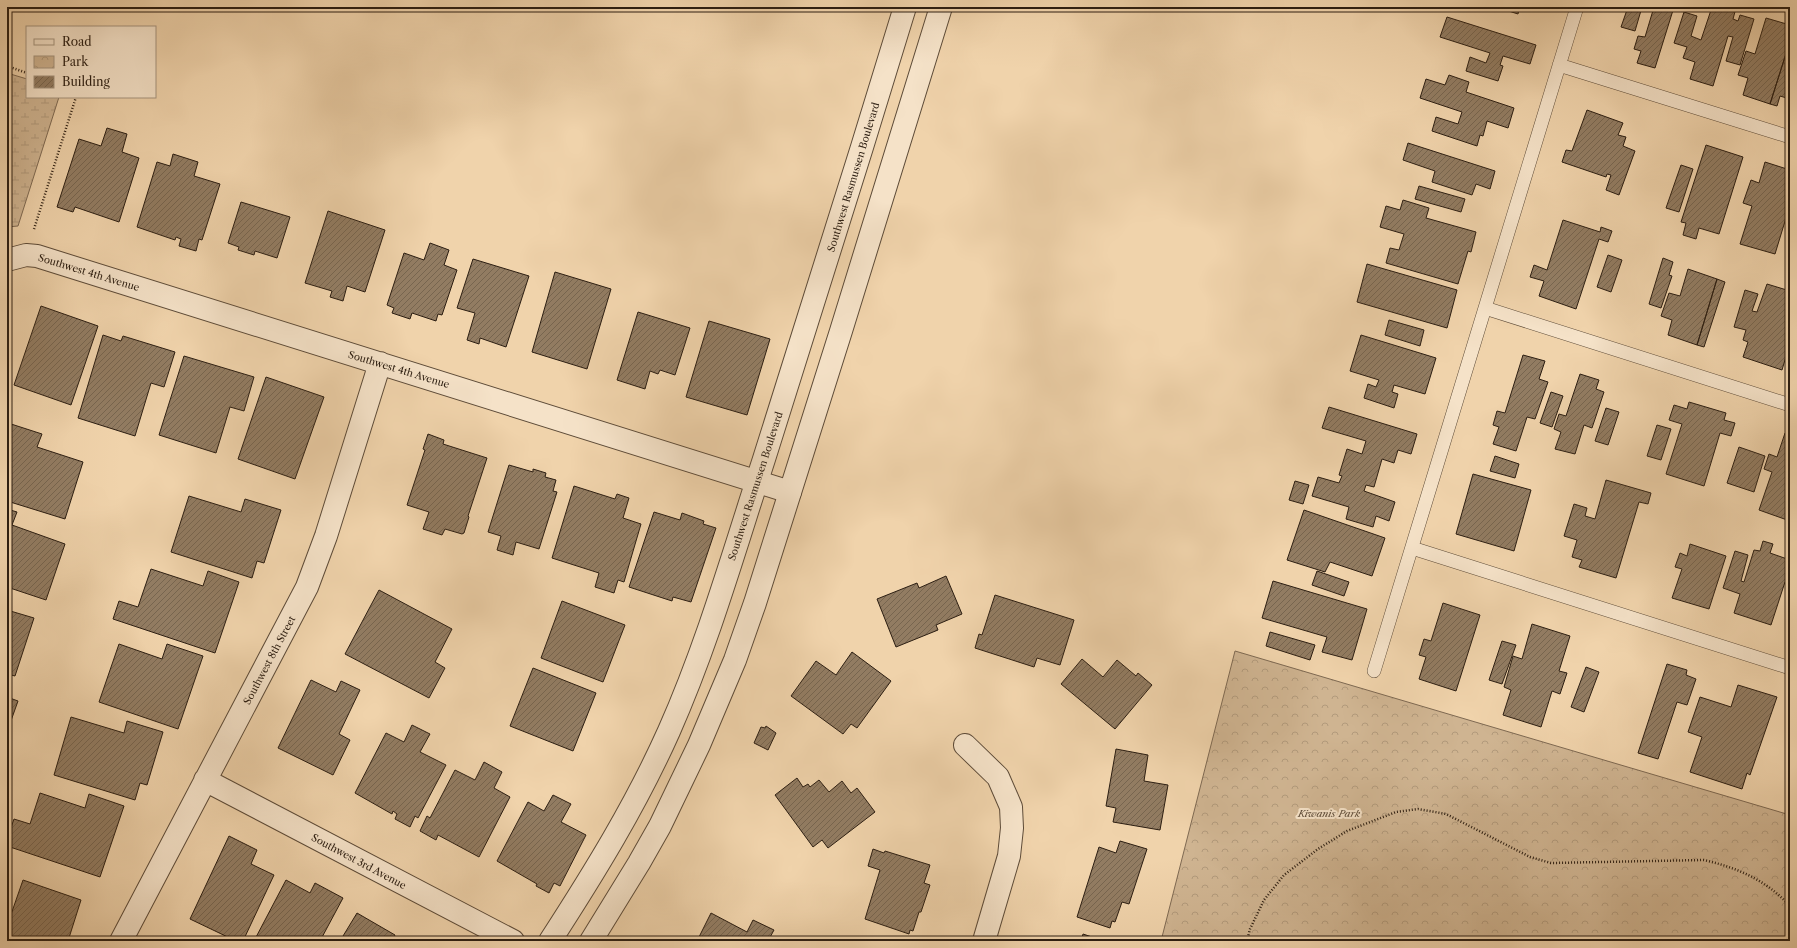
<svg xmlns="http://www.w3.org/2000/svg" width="1797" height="948" font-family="'Libre Caslon Text',serif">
  <defs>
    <pattern id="wetland-marsh" width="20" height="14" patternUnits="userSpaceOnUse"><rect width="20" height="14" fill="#cfb491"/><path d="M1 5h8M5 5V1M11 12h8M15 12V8" fill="none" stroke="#b29a7c"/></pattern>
    <pattern id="park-crowns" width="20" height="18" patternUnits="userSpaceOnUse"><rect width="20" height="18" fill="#cfb491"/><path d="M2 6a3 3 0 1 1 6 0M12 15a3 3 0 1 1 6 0" fill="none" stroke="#b29a7c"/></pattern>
    <pattern id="building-hatch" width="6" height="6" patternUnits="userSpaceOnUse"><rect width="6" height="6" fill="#927c62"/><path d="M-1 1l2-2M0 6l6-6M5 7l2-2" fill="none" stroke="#77654f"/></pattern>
  </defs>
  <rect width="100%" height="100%" fill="#f0d3ab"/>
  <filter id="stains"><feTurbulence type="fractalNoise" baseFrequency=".005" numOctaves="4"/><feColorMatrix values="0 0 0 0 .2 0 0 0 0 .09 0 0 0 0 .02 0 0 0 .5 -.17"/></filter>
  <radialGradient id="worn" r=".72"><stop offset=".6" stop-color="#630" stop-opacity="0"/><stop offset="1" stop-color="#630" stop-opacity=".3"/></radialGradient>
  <path fill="url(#wetland-marsh)" stroke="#7e6952" d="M7 73 27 79V97H59L18 226 7 227Z"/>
  <path fill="url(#park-crowns)" stroke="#7e6952" d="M1235 651 1790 815V941H1161Z"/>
  <path fill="url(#building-hatch)" stroke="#2c1e12" d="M1496 7H1520L1518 14Z
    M1628 7H1642L1635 31 1621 27Z
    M1654 7H1674L1655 68 1637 63 1641 51 1634 49 1638 36 1645 37Z
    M1712 7H1734L1736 8 1733 19 1738 21 1740 15 1754 19 1740 65 1726 61 1733 37 1728 36 1713 86 1690 79 1695 62 1683 58 1687 47 1674 43 1684 12 1697 16 1691 36 1701 40Z
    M1447 17 1536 45 1530 64 1503 56 1500 65 1503 66 1498 81 1466 71 1470 57 1486 63 1490 53 1440 37Z
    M1766 18 1790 25V41L1770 104 1743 95 1748 78 1738 75 1746 51 1755 54Z
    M1790 41V63L1786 76 1790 78V99L1780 96 1777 106 1770 104Z
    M1449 75 1469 82 1466 92 1514 108 1508 128 1487 121 1483 136 1480 135 1477 146 1432 131 1436 117 1458 124 1462 112 1420 98 1426 79 1445 85Z
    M1587 110 1623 123 1618 135 1626 137 1623 146 1635 151 1619 195 1606 190 1611 175 1607 174 1606 177 1562 162 1566 150 1572 151Z
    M107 128 127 134 122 152 139 158 119 222 75 207 73 212 57 207 79 139 101 146Z
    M1408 143 1495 171 1490 189 1476 184 1472 195 1432 182 1435 171 1403 160Z
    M1706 145 1743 157 1719 234 1699 228 1696 239 1683 235 1686 223 1681 222Z
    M173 154 198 162 194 176 220 184 202 240 199 239 196 251 179 246 181 239 176 237 175 240 137 227 157 162 170 166Z
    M1765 162 1790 170V220L1786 218 1775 254 1740 244 1752 206 1743 203 1751 180 1759 183Z
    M1681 165 1693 169 1679 212 1666 208Z
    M1419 186 1465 199 1461 212 1415 199Z
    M1403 200 1429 208 1426 218 1476 232 1471 252 1468 251 1458 284 1386 263 1390 248 1399 250 1404 234 1380 227 1386 206 1400 210Z
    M241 202 290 217 277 258 255 251 254 255 238 250 239 247 228 243Z
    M328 211 385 230 365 292 347 286 343 301 330 297 332 291 305 283Z
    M1563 220 1600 232 1601 227 1612 231 1608 242 1599 239 1576 309 1539 296 1544 281 1530 277 1534 265 1547 270Z
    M430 243 449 250 444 265 457 270 442 315 438 314 436 321 412 313 410 319 392 313 394 308 387 305 404 253 424 260Z
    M1608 255 1622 260 1611 292 1597 287Z
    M1663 258 1673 262 1669 275 1672 276 1661 308 1649 304Z
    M473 259 529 276 506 347 480 338 479 344 467 340 475 313 457 308Z
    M1367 264 1457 290 1447 328 1357 302Z
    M1688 269 1717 279 1697 345 1668 335 1672 320 1661 316 1669 293 1680 296Z
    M555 272 611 289 587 369 532 352Z
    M1717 279 1725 282 1704 347 1697 345Z
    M1767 284 1790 291V343L1782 370 1743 357 1748 342 1743 340 1746 330 1734 327 1745 290 1758 294 1752 311 1757 312Z
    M41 306 98 326 71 405 14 385Z
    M638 312 690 328 675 375 660 370 658 374 650 371 645 389 617 380Z
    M1389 320 1424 330 1420 346 1385 335Z
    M709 321 770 339 747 415 686 397Z
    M103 335 121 341 123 336 175 352 164 387 151 383 135 436 78 418Z
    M1361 335 1436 358 1425 394 1394 385 1392 392 1398 394 1394 408 1364 398 1368 384 1376 387 1379 380 1350 371Z
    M1523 355 1545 361 1539 379 1548 382 1535 419 1527 417 1516 451 1493 444 1499 427 1493 425 1497 411 1505 413Z
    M184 356 254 377 244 411 230 407 216 453 159 435Z
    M1580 374 1599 380 1596 389 1604 392 1592 428 1584 425 1575 454 1555 449 1561 432 1554 429 1559 414 1566 416Z
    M266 377 324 397 295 479 238 459Z
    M1551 392 1563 396 1552 427 1540 423Z
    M1689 402 1726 413 1724 420 1735 423 1731 436 1720 433 1704 486 1666 474 1682 424 1669 420 1674 405 1687 409Z
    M1329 407 1417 434 1411 454 1398 450 1394 463 1382 459 1374 487 1366 485 1364 491 1395 502 1389 521 1376 516 1373 527 1346 519 1349 507 1312 496 1318 477 1339 483 1342 476 1339 475 1347 449 1362 454 1366 441 1322 428Z
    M1606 408 1619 412 1608 445 1595 441Z
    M8 423 42 434 37 447 83 462 65 519 7 501Z
    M1657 425 1671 429 1661 460 1647 456Z
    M1785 433 1790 434V521L1759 510 1772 472 1764 469 1769 454 1777 457Z
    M428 434 444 440 443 444 487 458 468 516 469 517 464 533 462 534 445 529 442 535 423 529 429 512 407 505 425 450 423 449Z
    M1739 447 1765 456 1754 492 1727 483Z
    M1495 456 1519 464 1515 478 1490 471Z
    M509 465 533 472V469L546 473 545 477 556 480 553 491 557 492 539 549 516 542 513 555 497 550 501 536 488 532Z
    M1473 474 1531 490 1514 551 1456 534Z
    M1606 480 1651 493 1648 504 1639 502 1616 578 1579 567 1582 560 1572 557 1577 540 1564 536 1574 504 1587 508 1585 516 1595 519Z
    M1295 481 1309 485 1303 504 1289 500Z
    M574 486 615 499 617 494 629 498 623 518 641 524 624 582 618 580 614 593 595 587 599 573 552 558Z
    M189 496 241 512 245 499 281 510 264 563 257 561 252 578 171 552Z
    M7 509 17 512 12 525 65 544 46 600 7 587Z
    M1304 510 1385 538 1372 576 1330 562 1325 572 1287 560Z
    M654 512 680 520 682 513 704 521 703 524 716 528 691 602 673 597 672 601 629 587Z
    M1763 541 1773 544 1770 553 1790 560V583L1785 582 1771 625 1734 613 1740 594 1723 588 1735 551 1748 555 1741 581 1744 582 1754 550 1760 551Z
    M1690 544 1726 556 1709 609 1672 598 1682 569 1675 567 1680 553 1687 556Z
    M151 569 203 586 208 571 239 582 215 653 113 619 119 601 138 607Z
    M1317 571 1349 582 1344 596 1312 585Z
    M946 576 962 614 936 625 938 630 896 647 877 599 917 583 919 588Z
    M1273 581 1367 609 1352 660 1322 652 1327 637 1262 618Z
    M379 590 452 629 435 662 445 668 429 698 345 654Z
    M995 595 1074 620 1060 665 1037 658 1034 667 975 648 979 634 982 635Z
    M562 601 625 625 603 682 541 658Z
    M1443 603 1480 615 1456 691 1419 679 1426 657 1419 655 1424 639 1431 641Z
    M7 610 34 618 15 676 7 674Z
    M1532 624 1570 636 1559 671 1567 673 1560 694 1552 691 1541 727 1503 715 1511 690 1504 687 1513 656 1522 659Z
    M1270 632 1315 645 1310 660 1266 646Z
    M1502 641 1516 645 1502 684 1489 680Z
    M119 644 162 659 167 644 203 656 178 729 99 702Z
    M852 652 891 681 857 728 851 724 843 734 791 696 816 661 836 675Z
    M1082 659 1103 677 1117 660 1136 676 1138 673 1152 685 1115 729 1061 684Z
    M1667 664 1687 670 1686 675 1696 679 1687 705 1677 702 1658 759 1638 753Z
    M1586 667 1599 672 1584 712 1571 707Z
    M533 668 596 693 573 751 510 726Z
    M311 680 336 692 341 681 360 690 339 734 350 740 333 775 278 748Z
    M1738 685 1777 697 1750 775 1747 773 1742 789 1690 772 1702 737 1688 732 1700 697 1731 707Z
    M7 697 18 701 7 732Z
    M71 717 124 733 127 721 163 732 147 785 140 783 135 800 54 775Z
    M412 725 430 734 420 752 446 765 418 818 415 816 410 827 395 819 397 814 393 811 392 814 355 793 386 733 404 742Z
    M766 726 776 733 768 750 754 743 761 727 765 728Z
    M1116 749 1148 755 1144 781 1168 785 1160 830 1113 822 1116 808 1106 806Z
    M484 762 502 772 494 788 510 797 479 857 438 835 436 840 420 831 427 816 430 818 455 770 475 780Z
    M797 778 803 787 808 784 810 787 819 780 829 792 842 781 851 793 857 788 875 812 828 848 822 840 813 847 775 795Z
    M40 793 85 808 89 794 124 806 100 877 7 846V839L14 819 30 824Z
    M553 795 571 804 561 822 586 835 560 886 554 883 549 893 536 886 537 884 497 861 528 802 544 811Z
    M229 836 257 850 251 864 274 875 243 941H236L190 919Z
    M1120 841 1147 849 1129 904 1122 902 1115 922 1112 921 1110 928 1077 917 1099 847 1116 853Z
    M873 849 884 853 885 851 930 865 924 883 930 885 921 912H919L913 931 910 930 909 934 865 919 880 870 868 866Z
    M23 880 81 900 68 941H7V926Z
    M286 880 310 893 315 883 343 898 320 941H254Z
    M357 913 395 935 392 941H340Z
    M711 913 747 932 753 920 774 930 768 941H697Z
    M1083 934 1101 940V941H1081Z"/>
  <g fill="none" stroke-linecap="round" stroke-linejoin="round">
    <defs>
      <path id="service" d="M1559 65 1790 137
        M1485 308 1790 405
        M1412 548 1790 668
        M1374 671 1577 7"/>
      <path id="minor" d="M7 260 26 255 37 256 790 492
        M965 745 998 777 1011 807 1012 828 1009 856 984 941
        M205 780 513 941
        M121 941 307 587 326 536 380 363"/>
      <path id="tertiary" d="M550 941C594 873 636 805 669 731 708 643 734 551 764 459 812 309 859 158 905 7
        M591 941 639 863 660 826 699 745 735 660 755 603 841 331 941 7"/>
    </defs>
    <use href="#service" stroke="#5d4b38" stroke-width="14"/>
    <use href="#minor" stroke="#5d4b38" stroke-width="24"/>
    <use href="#tertiary" stroke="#5d4b38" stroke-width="24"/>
    <path stroke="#2c1e12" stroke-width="2.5" stroke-dasharray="1 2" stroke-linecap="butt" d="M7 66 27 73
      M34 229 76 97
      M1247 941 1250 929 1264 900 1284 875 1318 849 1347 831 1396 812 1418 809 1446 814 1530 857 1551 863 1704 860C1738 868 1766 880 1790 906"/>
    <use href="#service" stroke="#f5e2c8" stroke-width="13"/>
    <use href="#minor" stroke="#f5e2c8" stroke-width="22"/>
    <use href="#tertiary" stroke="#f5e2c8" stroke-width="22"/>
  </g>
  <g text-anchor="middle" stroke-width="4" stroke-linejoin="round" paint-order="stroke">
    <g font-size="10" fill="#2c1e12" stroke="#f5e2c8">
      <text transform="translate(853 177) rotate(-73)" y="4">Southwest Rasmussen Boulevard</text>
      <text transform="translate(89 272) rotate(17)" y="4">Southwest 4th Avenue</text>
      <text transform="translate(399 369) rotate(17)" y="4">Southwest 4th Avenue</text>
      <text transform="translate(755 486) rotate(-72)" y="4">Southwest Rasmussen Boulevard</text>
      <text transform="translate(269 660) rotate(-62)" y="4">Southwest 8th Street</text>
      <text transform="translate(359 861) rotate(28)" y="4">Southwest 3rd Avenue</text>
    </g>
    <g font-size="10" font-style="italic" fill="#5d4b38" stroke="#f5e2c8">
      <text x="1329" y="817">Kiwanis Park</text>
    </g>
  </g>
  <rect width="1797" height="948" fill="none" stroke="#f0d3ab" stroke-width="24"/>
  <rect x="8" y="8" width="1781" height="932" fill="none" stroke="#2c1e12" stroke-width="2"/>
  <rect x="12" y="12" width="1773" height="924" fill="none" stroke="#2c1e12"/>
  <rect x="26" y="26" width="130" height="72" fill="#f5e2c8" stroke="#a5947f"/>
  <rect x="34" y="39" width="20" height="6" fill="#f5e2c8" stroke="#a5947f"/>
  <text x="62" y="46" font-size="12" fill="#2c1e12">Road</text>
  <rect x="34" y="56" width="20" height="12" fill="url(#park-crowns)" stroke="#a5947f"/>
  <text x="62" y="66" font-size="12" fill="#2c1e12">Park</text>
  <rect x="34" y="76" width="20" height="12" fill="url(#building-hatch)" stroke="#a5947f"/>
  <text x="62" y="86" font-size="12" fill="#2c1e12">Building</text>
  <rect width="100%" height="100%" filter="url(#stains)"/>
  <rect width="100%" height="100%" fill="url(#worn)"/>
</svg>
